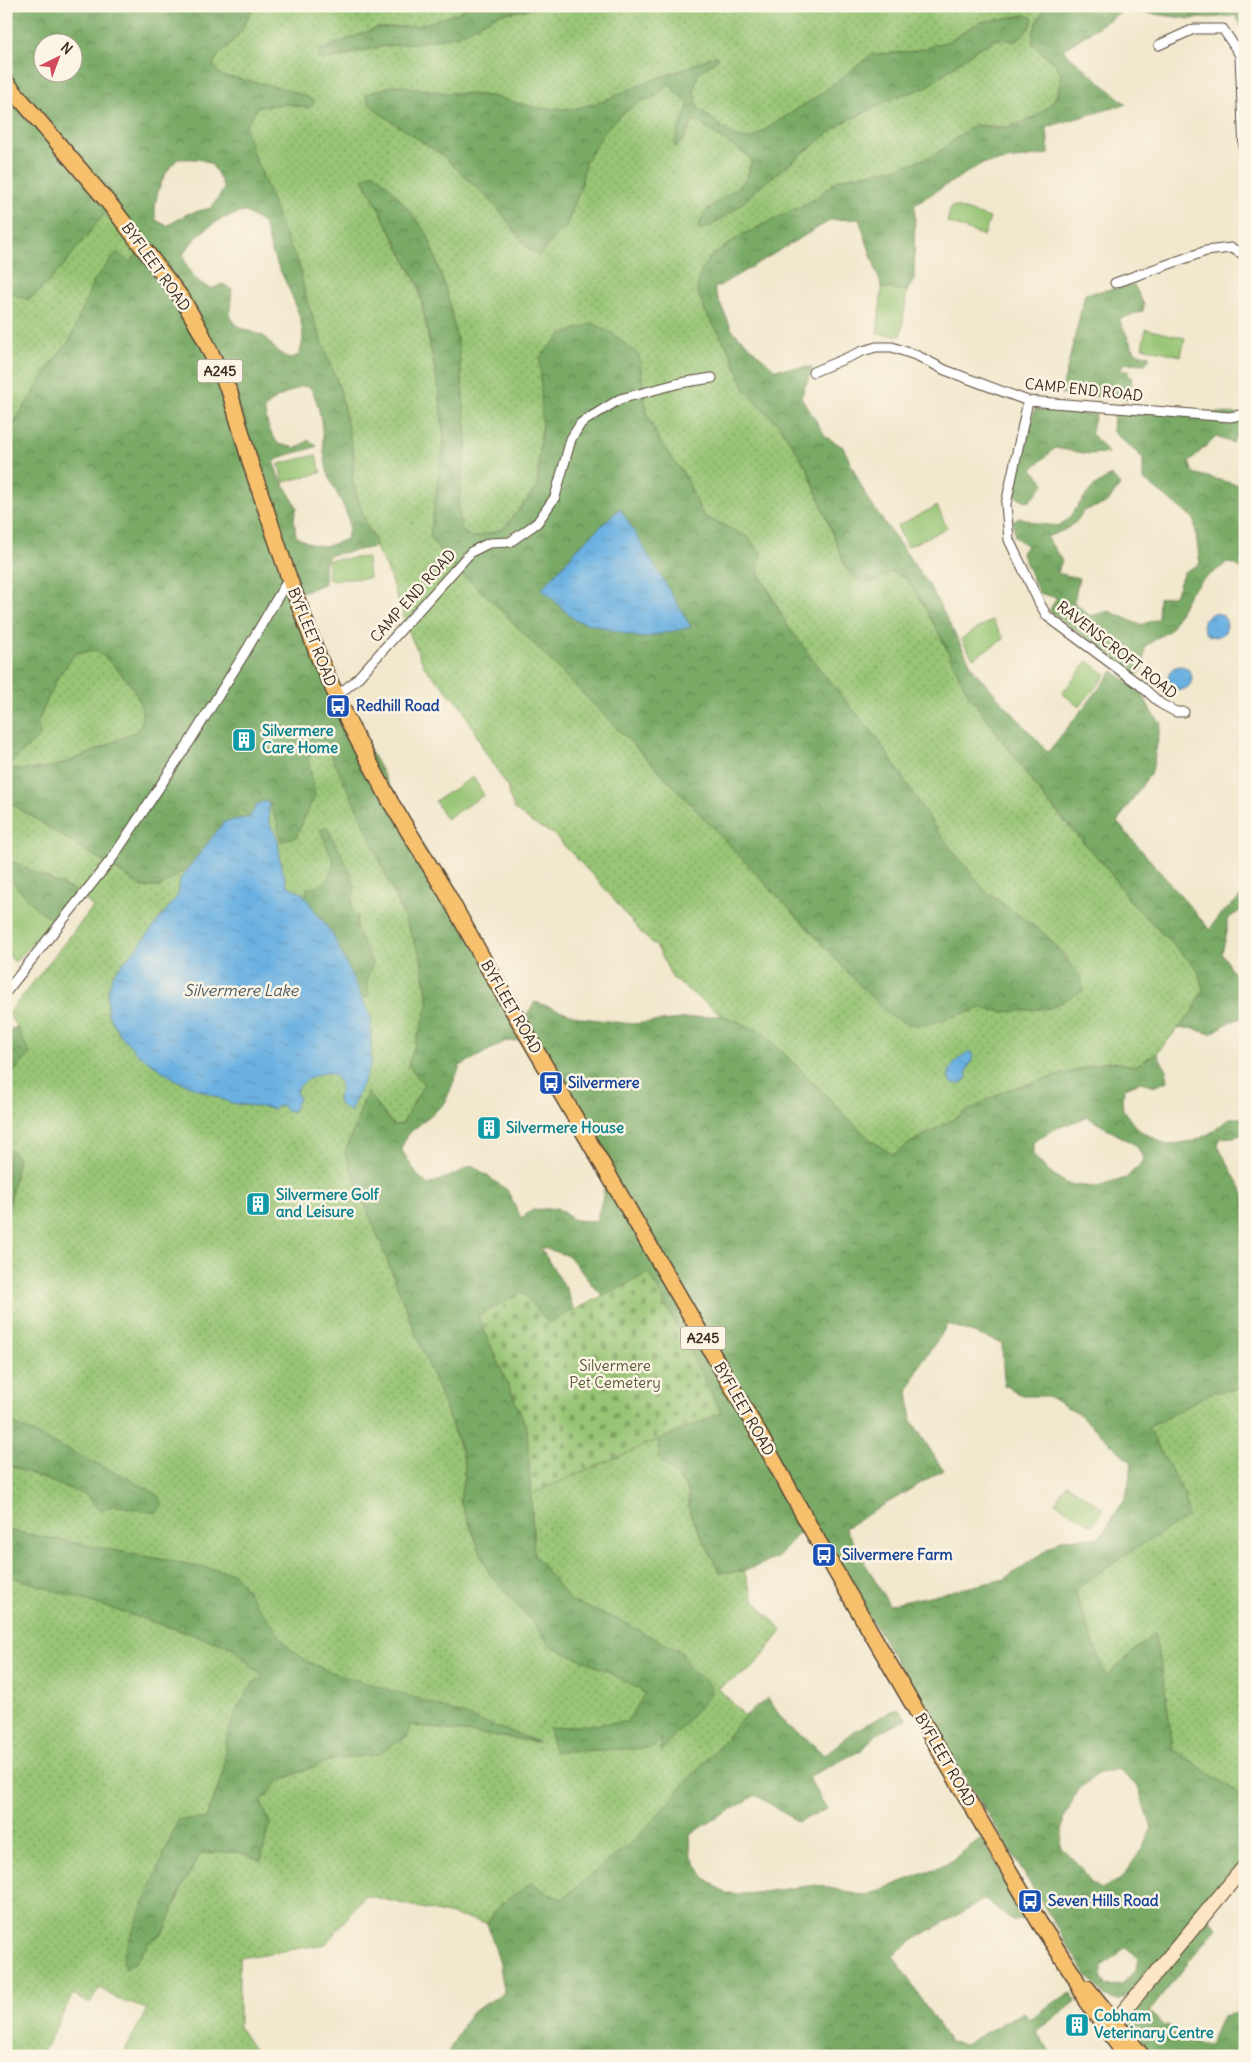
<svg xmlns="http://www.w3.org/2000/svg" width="1251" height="2062" font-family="Delius,sans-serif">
  <defs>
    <pattern id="grass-dots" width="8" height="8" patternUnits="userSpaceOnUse" patternTransform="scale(1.25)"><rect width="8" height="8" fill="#97c574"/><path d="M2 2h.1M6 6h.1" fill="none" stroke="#7ca05f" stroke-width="1.8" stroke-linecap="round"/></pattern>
    <pattern id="forest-crowns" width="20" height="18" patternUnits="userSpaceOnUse" patternTransform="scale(1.25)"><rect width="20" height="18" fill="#79aa66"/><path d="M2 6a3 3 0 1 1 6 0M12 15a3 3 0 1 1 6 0" fill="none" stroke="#648b53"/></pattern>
    <pattern id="cemetery-stones" width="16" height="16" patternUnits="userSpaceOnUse" patternTransform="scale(1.25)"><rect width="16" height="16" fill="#97c574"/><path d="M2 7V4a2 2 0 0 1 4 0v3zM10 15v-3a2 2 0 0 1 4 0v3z" fill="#7ca05f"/></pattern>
    <pattern id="water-ripples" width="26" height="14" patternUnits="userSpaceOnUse" patternTransform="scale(1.25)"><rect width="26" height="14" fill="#6bb1e2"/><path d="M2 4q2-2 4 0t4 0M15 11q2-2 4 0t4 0" fill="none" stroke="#5990b7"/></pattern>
  </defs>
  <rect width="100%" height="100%" fill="#fcf5e5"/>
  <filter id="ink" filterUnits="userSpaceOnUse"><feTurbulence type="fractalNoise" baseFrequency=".02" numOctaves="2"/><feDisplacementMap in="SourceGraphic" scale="10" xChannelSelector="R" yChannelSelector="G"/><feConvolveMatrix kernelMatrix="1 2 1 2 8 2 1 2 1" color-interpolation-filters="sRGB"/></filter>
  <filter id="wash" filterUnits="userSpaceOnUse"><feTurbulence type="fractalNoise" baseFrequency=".0096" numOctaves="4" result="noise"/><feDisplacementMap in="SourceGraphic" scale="20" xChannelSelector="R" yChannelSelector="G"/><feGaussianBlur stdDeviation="1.12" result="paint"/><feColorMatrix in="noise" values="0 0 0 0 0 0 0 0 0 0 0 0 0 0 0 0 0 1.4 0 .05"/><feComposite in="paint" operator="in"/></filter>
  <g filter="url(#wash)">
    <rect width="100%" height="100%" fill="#f1e8cd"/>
    <path fill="url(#grass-dots)" stroke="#697849" fill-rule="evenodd" d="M252 6H468L458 13 418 26 377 28 320 50 331 59 379 47 421 42 459 35 499 14 550 6H1045L1033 32 1040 52 1055 63 1061 74 1059 89 1053 102 1041 114 1009 127 974 125 933 156 901 167 839 179 813 200 740 236 710 257 701 271 704 309 730 352 745 390 780 426 807 468 848 572 874 582 891 572 905 577 917 594 940 635 967 692 1047 802 1105 866 1131 902 1198 970 1203 989 1193 1011 1157 1053 1135 1066 1108 1061 1004 1091 910 1143 893 1155 871 1140 762 1032 722 1015 673 979 657 947 642 934 600 883 553 834 532 823 515 810 509 796V789L484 750 462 707 425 668 410 635 386 566 375 547V540L367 526 352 481 354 456 340 390 306 299 299 264 283 232 268 189 252 151 245 127 258 107 287 104 310 108 308 97 263 84 221 76 213 65C217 53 225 49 233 41 242 31 248 19 252 6ZM1026 15 1017 40 999 39 977 49 925 88 898 96 842 123 758 188 737 208 707 209C729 195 750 187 751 158L694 120 682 142 675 147 689 103 675 92 672 85 665 87 653 98 641 101 622 114 607 127 585 163 581 187 566 227 554 237 539 256 528 248 495 205 442 155 381 114 369 104 366 95 396 85 439 92 491 96 537 108 573 109 604 101 647 82 682 70 716 55 718 59 698 73 694 91 698 108 734 136 749 140 824 92 871 55 915 51 949 41 980 22ZM363 178 427 233 448 297 459 350 467 442 459 503 460 530 473 538 503 529 537 487 542 423 639 355 647 414 660 442 686 477 703 516 726 526 766 585 787 625 825 676 877 738 938 832 985 891 1046 935 1069 960 1005 1012 982 1008 956 1015 890 1016 850 975 803 923 661 773 488 597 449 563 430 536 444 441 439 391 418 286Z
      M112 207 142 247 53 362 6 435V291L28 300 95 223Z
      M96 650C117 668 153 699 139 730 113 741 32 787 8 764L40 736 38 722 44 707 59 675 76 653Z
      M326 734 421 957 436 1053 427 1101 406 1124 394 1125 367 1093 436 1382 464 1460 465 1469 460 1501 489 1573 528 1617 555 1644 659 1687 662 1726 661 1750 713 1690 569 1605 534 1555 531 1494 658 1439 660 1459 679 1478 688 1491 690 1514 720 1572 744 1571 753 1598 782 1631 752 1669 718 1688 745 1716 638 1837 562 1899 548 1894 532 1883 500 1905 487 1923 365 1895 326 1944 239 1958V2027L258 2056H122L147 2009 117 1999 100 1988 90 2003 73 1994 41 2056H6V1575L232 1647 264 1678 239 1706 227 1735 223 1775 206 1819 135 1963 150 1941 165 1931 182 1887 201 1853 239 1852 261 1860 270 1824 261 1802 280 1780 331 1760 379 1754 410 1725 535 1741 330 1672 306 1661 288 1647 233 1573 6 1530V1080L30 1054 17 1027 8 1014 93 907 75 891 6 859V800L143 887H161L246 794Z
      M1245 1388V1797L1173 1749 1164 1683 1154 1634 1106 1676 1074 1590 1123 1556 1185 1495 1148 1428 1210 1393Z"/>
    <path fill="url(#forest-crowns)" stroke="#5a6a42" fill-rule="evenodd" d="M6 6H252C248 19 242 31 233 41 225 49 217 53 213 65L221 76C243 79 298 89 315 102L310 108 287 104 258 107 245 127 252 151 268 189 283 232 299 264 306 299 340 390 354 456 352 481 367 526 375 540V547L330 555 324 562 325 583 307 591 295 592 319 658 521 1023 535 1002 582 1018 632 1024 722 1015 762 1032 871 1140 893 1155 910 1143 1004 1091 1108 1061 1135 1066 1157 1053 1166 1069 1168 1081 1156 1086 1140 1082 1125 1088 1122 1098 1123 1110 1137 1129 1167 1145 1194 1141 1212 1132 1230 1118H1245V1134L1233 1137 1220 1138 1218 1146 1245 1196V1388L1210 1393 1148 1428 1185 1495 1188 1517 1123 1556 1074 1591 1106 1676 1154 1634 1164 1683 1173 1749 1245 1797V1862L1164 1960 1126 1996 1118 2001 1104 1996 1083 1970 911 1689 880 1633 813 1532 797 1534 777 1558 744 1571 720 1573 690 1513 688 1491 679 1478 660 1459 658 1439 720 1413 649 1274 603 1296 593 1286 569 1256 540 1247 567 1290 574 1310 570 1312 583 1339 478 1317 527 1428 534 1555 571 1601 621 1621 681 1652 692 1671 706 1681 713 1691 661 1751V1739L653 1748 554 1752 549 1728 627 1722 645 1693 607 1671 550 1646 530 1619 489 1573 460 1501 465 1469 462 1451 345 1153 367 1092 393 1125 402 1124 424 1084 408 1065 429 1003 421 957 363 821 326 745 316 748 308 759 315 795 296 837 281 841 277 822 267 799 249 819 236 806 235 809 245 821 206 846 192 864 161 887H143L6 800V435L53 362 70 340 93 282 117 252 130 263 142 247 112 207C82 236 62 276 28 300L6 291ZM42 42H72V72H42ZM178 159C209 158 213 160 224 189L211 208 187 214 167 226 156 220C152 201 162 172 178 159ZM246 212 264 224C268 234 269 247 274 257 284 280 302 311 303 336 303 342 301 349 299 355L289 359 277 351 264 336 249 331 234 324 230 314 232 289 223 284 211 289C193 279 189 274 183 255 196 233 220 215 246 212ZM302 386 310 387C326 415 320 441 327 470 331 488 347 505 349 524 350 529 347 535 346 539 325 549 316 548 296 536L294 518 297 507 278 475 274 462C287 452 302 453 317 446L309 440 297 448 278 444 269 429 264 409 277 398ZM96 650C117 668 153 699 139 730 100 747 58 775 13 769L9 764 40 736 38 722 44 707 59 675 76 653ZM521 1024 605 1169 603 1197 596 1221 574 1220 557 1208 533 1210 521 1218 507 1190 472 1165 458 1173 428 1185 417 1175 401 1149 407 1135 445 1103 460 1066 504 1042 521 1040 514 1029ZM1087 1117 1137 1146 1144 1160 1126 1178 1097 1187 1070 1185 1050 1173 1033 1155V1142L1052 1130ZM948 1324 1002 1343 1004 1385 1024 1396H1048L1080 1415 1132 1463 1126 1497 1100 1537 1062 1539 1005 1579 889 1605 845 1528 943 1470 912 1421 908 1391 921 1364ZM1118 1769 1138 1787 1152 1828 1142 1849 1121 1879 1101 1889 1090 1882 1082 1868 1061 1847 1063 1821 1077 1791 1097 1774ZM1126 1947 1138 1959 1136 1969 1122 1985 1107 1986 1102 1979V1966Z
      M468 6H550L499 14 459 35 421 42 379 47 324 60 319 58 320 50 377 28 418 26 458 13Z
      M1045 6H1245V33L1236 16 1190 19 1124 10 1063 50 1126 104 1047 127 1049 154 981 164 915 204 914 280 907 291 882 288 859 219 831 220 714 289 732 330 774 369 813 367 801 397 826 437 843 447 867 498 929 585 975 672 1048 752 1113 671 1142 693 1152 713 1161 723 1152 771 1117 822 1210 930 1217 918 1245 893V908L1227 919V932L1222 953 1232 971 1245 983V1017L1229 1022 1211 1034 1190 1028 1178 1029 1193 1011 1203 990 1198 970 1131 902 1105 866 1048 802 967 692 940 635 917 594 905 577 891 572 874 582 863 583 848 572 807 468 780 426 745 390 730 352 704 309 697 290 701 271 710 258 740 236 813 200 839 179 901 167 933 156 974 125C985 126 998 129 1009 127 1032 123 1065 101 1061 75 1059 62 1041 54 1033 44V32Z
      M1026 15 1033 18 1031 26 1017 41 999 39 977 49 925 88 898 96 842 123 758 188 737 208 711 226 699 230C698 204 738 196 749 173 751 169 750 163 751 158L694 120 682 142 674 147 677 134 689 103 675 92 672 86 665 87 653 98 641 101 622 114 607 128 585 163 581 187 566 227 554 237 539 256 528 248 495 205 442 155 381 114 369 104 366 94 396 85 439 92 491 96 537 108 573 109 604 101 647 82 682 70 716 55 719 58 698 73 694 91 698 108 734 136 749 140 824 92 871 55 915 51 949 41 980 22Z
      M374 172 390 187 427 233 448 297 459 350 467 442 459 503 461 530 473 538 503 529 537 487 542 423 540 357 561 335 593 323 613 334 639 355 647 414 660 442 686 477 703 516 748 537 761 553 758 573 787 625 825 676 877 738 938 832 985 891 1046 935 1081 977 1083 990 1051 1008 1005 1012 982 1008 925 1025 907 1024 890 1016 850 975 803 923 661 773 488 597 448 563 430 536 444 441 439 391 419 286 363 178Z
      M1134 285 1144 305 1143 311 1119 319 1135 352 1149 356V360L1145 364 1126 363 1121 367V371H1128V377H1132L1130 399 1061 394 1085 294Z
      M1114 408 1245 414V439L1236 435 1233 443 1216 437 1189 462 1193 473 1234 484 1245 485V572L1234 564 1227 563 1205 578 1190 592 1170 630 1145 646 1144 667 1136 676 1049 611 1057 598 1039 593 1021 552 1027 546 1015 537 1013 522 1020 517 1038 524 1060 526 1067 520 1092 488 1111 475 1120 485 1107 503 1083 511C1076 527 1062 531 1047 537L1062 561 1057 573 1079 578 1074 602 1090 616 1109 611 1140 625 1158 619 1159 598 1175 595 1184 572 1200 564 1194 519 1143 479V458L1113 432Z
      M1035 409 1096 415 1091 433 1108 453 1089 454 1055 448 1032 469 1045 483 1029 502 1014 496Z
      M327 827 351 874 355 887 351 906 357 916 356 929 373 964 367 979 369 995 353 1008 304 902 307 889C326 885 328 880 334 862L320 830Z
      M6 859 75 891 78 894 54 921 36 908 6 875Z
      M17 1027 30 1054 6 1080V1031Z
      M7 1148 13 1151 18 1160 6 1223Z
      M6 1416 14 1424 131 1480 157 1494 163 1505 156 1513 114 1505 104 1510C95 1508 91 1504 88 1496L6 1464Z
      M6 1530 234 1573 288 1647 306 1661 330 1672 410 1696 539 1742 410 1725 407 1737 378 1754 331 1760 280 1780 261 1802 270 1824 261 1861 239 1852 201 1853 182 1887 165 1931 150 1941 135 1963 125 1969 123 1956 178 1820 206 1819 223 1775 227 1735 239 1706 252 1684 264 1678 232 1647 6 1575Z
      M768 1698 786 1725 806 1738 824 1755 856 1730 897 1708 907 1719 877 1734 862 1750 808 1777 827 1809 798 1822 756 1795 690 1834 691 1855 705 1879 726 1893 746 1894 816 1885 865 1896 947 1864 981 1838 1028 1916 1026 1921 1012 1920 985 1899C955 1918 921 1932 893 1955L949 2042 965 2044 1023 2012 1029 2019 1070 1992 1077 2001 1036 2031 1053 2056H446L470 2013 504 1993 500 1964 487 1923 500 1905 532 1882 548 1894 562 1899 638 1837 745 1716Z
      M1208 1918 1217 1927 1149 2012 1165 2026 1169 2025 1174 2029 1172 2034 1191 2042 1209 2045 1222 2016 1245 2012V2056H1155L1130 2027 1137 2001Z"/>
    <path fill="url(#cemetery-stones)" stroke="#697849" d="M649 1273 721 1413 531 1494 527 1428 478 1316 522 1292 548 1323Z"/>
    <path fill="#97c574" stroke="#697849" d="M953 206 990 218 984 236 947 222 951 207Z
      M882 288 907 291 901 336 877 334Z
      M1146 329 1185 338 1181 356 1142 347Z
      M316 455 321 473 283 482 279 464Z
      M937 506 947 528 907 547 897 526Z
      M367 557 369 578 329 580 327 560Z
      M992 620 1004 639 973 658 961 639Z
      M1088 661 1106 675 1079 707 1062 693Z
      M473 777 484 795 446 819 435 801Z
      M6 875 36 908 54 921 15 962 6 954Z
      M1067 1484 1104 1509 1092 1526 1055 1502Z"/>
    <path fill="url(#water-ripples)" stroke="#536e80" d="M620 508 691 627 642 638 575 620 542 589 578 548Z
      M1203 625a12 12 0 1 1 24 0a12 12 0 1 1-24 0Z
      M1168 678a12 12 0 1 1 24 0a12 12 0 1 1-24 0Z
      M263 801 269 803V822L278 840 280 859 287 885 302 893 333 935 371 1018V1064L350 1112 340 1105 338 1100C338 1095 342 1090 340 1085 334 1061 303 1079 296 1091L299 1099 293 1111 285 1110 282 1105 277 1106 274 1109 231 1103 176 1080 138 1054 118 1032 107 1012 108 991 114 973 141 943 178 895 180 879 224 822 250 817 256 806Z
      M969 1052 972 1053 973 1058 967 1071V1078L961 1084H953L949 1080C946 1069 960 1056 969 1052Z"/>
  </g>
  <g filter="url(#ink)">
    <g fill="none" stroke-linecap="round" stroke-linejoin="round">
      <defs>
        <path id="minor" d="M1159 45 1194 29H1223L1240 55 1245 176
          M1115 283 1206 251 1231 248 1245 255
          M813 372 863 351 876 347H892L918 356 945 370 1028 401 1230 417 1245 414
          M1028 401 1006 504 1009 540 1040 604 1047 616 1140 685 1161 704 1176 712H1184
          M336 696 354 682 471 552 489 543 510 542 537 523 555 497 571 439 581 423 620 399 680 383 712 378
          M6 992 113 857 190 741 246 651 289 578"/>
        <path id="secondary" d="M1108 2030 1245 1866"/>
        <path id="primary" d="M6 82 112 207 183 300 201 332 230 393 251 465 289 578 319 658 350 725 391 803 447 894 487 966 757 1430 814 1534 1039 1922 1075 1977 1086 2001 1126 2056
          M1087 1988 1142 2056"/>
      </defs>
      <use href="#minor" stroke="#564638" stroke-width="11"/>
      <use href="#secondary" stroke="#564638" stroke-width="16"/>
      <use href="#primary" stroke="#564638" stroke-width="18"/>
      <use href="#minor" stroke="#fff" stroke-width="9"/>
      <use href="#secondary" stroke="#fce6c4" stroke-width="14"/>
      <use href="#primary" stroke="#f7c06c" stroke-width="15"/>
    </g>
  </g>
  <defs>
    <symbol id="bus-square" viewBox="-11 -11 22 22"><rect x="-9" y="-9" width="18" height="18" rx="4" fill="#1a4fb4" stroke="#fcf5e5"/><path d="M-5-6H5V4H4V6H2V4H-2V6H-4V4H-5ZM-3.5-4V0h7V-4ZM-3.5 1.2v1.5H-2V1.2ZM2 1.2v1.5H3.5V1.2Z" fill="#fff"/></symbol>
    <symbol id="building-square" viewBox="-11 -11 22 22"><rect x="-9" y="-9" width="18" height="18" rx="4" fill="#0f9aa8" stroke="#fcf5e5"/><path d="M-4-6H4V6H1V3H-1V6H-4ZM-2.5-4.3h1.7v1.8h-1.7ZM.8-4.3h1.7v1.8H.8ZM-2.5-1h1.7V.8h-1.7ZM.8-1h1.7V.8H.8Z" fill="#fff"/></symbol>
  </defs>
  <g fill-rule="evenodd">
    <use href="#bus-square" x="324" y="692" width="28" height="28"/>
    <use href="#building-square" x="230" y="726" width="28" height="28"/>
    <use href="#bus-square" x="537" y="1069" width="28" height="28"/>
    <use href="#building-square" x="475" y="1114" width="28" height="28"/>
    <use href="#building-square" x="244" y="1190" width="28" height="28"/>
    <use href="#bus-square" x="810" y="1541" width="28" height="28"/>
    <use href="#bus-square" x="1016" y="1887" width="28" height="28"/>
    <use href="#building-square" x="1063" y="2011" width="28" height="28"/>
  </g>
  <g text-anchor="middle" stroke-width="5" stroke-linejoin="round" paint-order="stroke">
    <g fill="#fcf5e5" stroke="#75675a" stroke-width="1">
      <rect x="197.5" y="359.5" width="45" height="23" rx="4"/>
      <rect x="680.5" y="1326.5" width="45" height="23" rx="4"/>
    </g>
    <g font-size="14" font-weight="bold" fill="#3b2a1e">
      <text x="220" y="376">A245</text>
      <text x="703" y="1343">A245</text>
    </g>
    <g font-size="15" fill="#3b2a1e" stroke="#fcf5e5">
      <text transform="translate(156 267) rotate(54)" y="5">BYFLEET ROAD</text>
      <text transform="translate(1084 390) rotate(6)" y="5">CAMP END ROAD</text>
      <text transform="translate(413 596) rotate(-48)" y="5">CAMP END ROAD</text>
      <text transform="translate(312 637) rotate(68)" y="5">BYFLEET ROAD</text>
      <text transform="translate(1117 650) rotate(38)" y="5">RAVENSCROFT ROAD</text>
      <text transform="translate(511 1007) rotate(60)" y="5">BYFLEET ROAD</text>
      <text transform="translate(744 1409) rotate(60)" y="5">BYFLEET ROAD</text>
      <text transform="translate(945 1760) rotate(60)" y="5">BYFLEET ROAD</text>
    </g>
    <g font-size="15" font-weight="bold" fill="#164399" stroke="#fcf5e5" text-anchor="start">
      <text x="356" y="711">Redhill Road</text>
      <text x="568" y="1088">Silvermere</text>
      <text x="842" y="1560">Silvermere Farm</text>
      <text x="1048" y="1906">Seven Hills Road</text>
    </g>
    <g font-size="15" font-weight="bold" fill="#0d838f" stroke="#fcf5e5" text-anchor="start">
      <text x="262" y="736">Silvermere<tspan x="262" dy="17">Care Home</tspan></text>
      <text x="506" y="1133">Silvermere House</text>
      <text x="276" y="1200">Silvermere Golf<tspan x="276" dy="17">and Leisure</tspan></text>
      <text x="1094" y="2021">Cobham<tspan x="1094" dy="17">Veterinary Centre</tspan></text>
    </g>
    <g font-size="15" fill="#575838" stroke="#fcf5e5">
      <text x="615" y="1371">Silvermere<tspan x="615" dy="17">Pet Cemetery</tspan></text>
    </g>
    <g font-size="16" font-style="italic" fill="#4c5963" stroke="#fcf5e5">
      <text x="241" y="996">Silvermere Lake</text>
    </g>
  </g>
  <rect width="1251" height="2062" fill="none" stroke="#fcf5e5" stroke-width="25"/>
  <g transform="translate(58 58) rotate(42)"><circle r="24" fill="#fcf5e5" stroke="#afa495"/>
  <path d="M0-4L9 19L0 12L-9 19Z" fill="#d1495b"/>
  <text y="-8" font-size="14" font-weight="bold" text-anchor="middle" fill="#3b2a1e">N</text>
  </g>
</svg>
